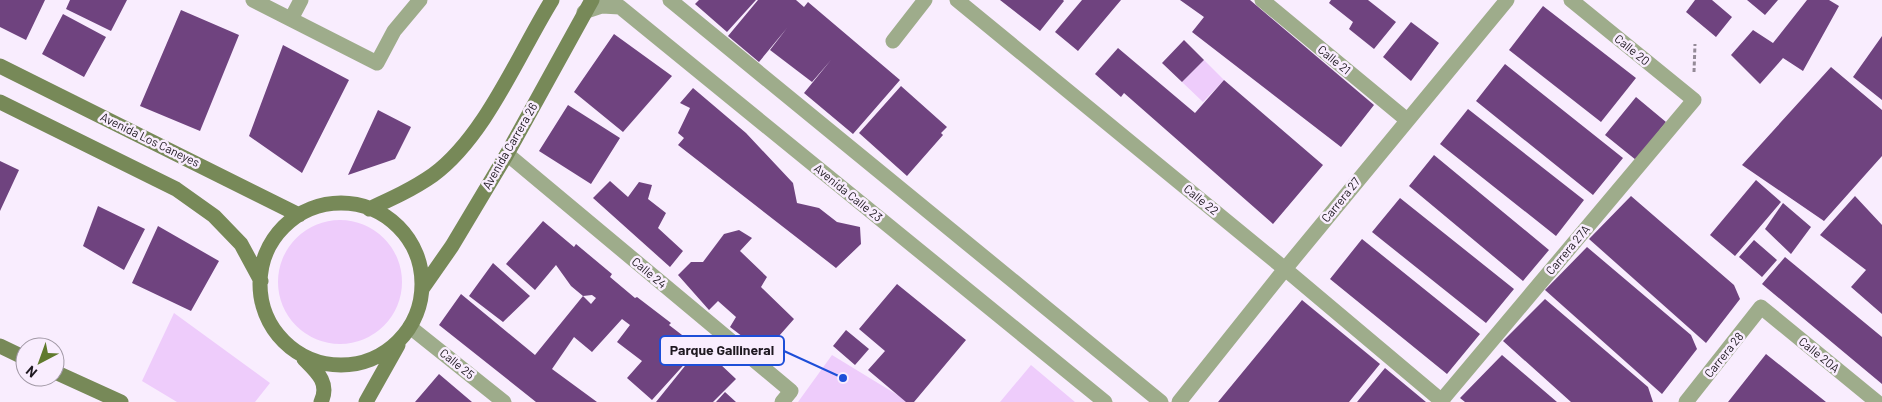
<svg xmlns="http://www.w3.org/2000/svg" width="1882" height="402" font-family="Barlow,sans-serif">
  <rect width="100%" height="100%" fill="#f9edfe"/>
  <path fill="#eeccfb" d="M1204 60 1224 80 1203 102 1182 82Z
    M278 282a62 62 0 1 1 124 0a62 62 0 1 1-124 0Z
    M174 313 270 383 255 402H177L142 381Z
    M832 355 909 402H798Z
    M1031 365 1075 402H1000Z"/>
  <path fill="#6f437f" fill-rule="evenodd" d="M0 0H45L26 40 0 27Z
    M70 0H127L111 31 66 9Z
    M699 0H756L727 32 695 4Z
    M758 0H796L804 7 808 2 900 80 853 134 804 93 831 60 812 82 770 50 787 28 759 62 728 36Z
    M1000 0H1063L1064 1 1040 31Z
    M1082 0H1121L1078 51 1055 32Z
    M1180 0H1250L1374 105 1341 147 1192 32 1204 17Z
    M1331 0H1368L1396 22 1374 49 1349 29 1353 22 1329 3Z
    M1695 0H1712L1732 17 1716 37 1686 12Z
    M1747 0H1778L1765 15Z
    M1807 0H1829L1839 6 1803 71 1783 58 1760 84 1731 55 1753 30 1773 43Z
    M1543 6 1636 78 1601 122 1509 50Z
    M181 10 239 35 200 131 140 106Z
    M63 14 106 37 84 77 42 54Z
    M1411 22 1439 43 1411 81 1383 57Z
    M614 34 672 76 623 132 574 92Z
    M1882 36V100L1853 77Z
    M1184 40 1204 60 1182 82 1162 63Z
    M283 45 349 80 302 173 249 136Z
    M1118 48 1195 113 1224 80 1323 165 1273 224 1124 93 1121 97 1095 74Z
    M1505 64 1623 158 1593 195 1476 101Z
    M1831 67 1882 110V156L1824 221 1742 165Z
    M901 86 947 127 941 133 943 135 907 176 859 133Z
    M693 88 746 133 793 183 797 203 819 208 837 222 860 227 861 244 836 268 678 145 684 138 678 133 690 108 680 103Z
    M1636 97 1666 122 1636 160 1605 135Z
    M568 105 620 138 591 184 539 151Z
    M1468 109 1584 200 1556 236 1440 144Z
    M378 110 411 127 395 159 348 175Z
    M1434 155 1549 250 1523 281 1409 186Z
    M0 161 19 170 0 211Z
    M1756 180 1781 202 1735 256 1710 235Z
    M610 181 628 197 639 182 652 185 648 199 666 213 658 228 683 251 670 267 593 198Z
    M1631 196 1734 285 1740 299 1706 343 1589 239Z
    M1855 196 1882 225V314L1851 287 1866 270 1820 235Z
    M1400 198 1514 289 1486 323 1372 232Z
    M1783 203 1811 227 1791 254 1765 229Z
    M98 206 145 229 124 270 83 246Z
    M543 221 574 247 576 244 612 274 610 277 635 298 637 297 671 323 669 325 699 348 652 400 627 378 642 361 617 342 630 325 622 319 592 352 574 337 552 369 597 402H536L439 325 461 294 535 355 583 296 571 286 556 265 535 290 506 264ZM592 295 596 298 591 304 583 296Z
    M158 226 219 261 191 311 132 283Z
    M739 230 752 238 740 251 767 277 761 287 794 319 764 353 730 327 736 317 718 301 709 310 678 275 691 262H703L724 234Z
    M1362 239 1480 334 1447 374 1330 279Z
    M1754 240 1777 260 1762 277 1739 257Z
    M1587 247 1691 335 1697 349 1662 394 1545 290Z
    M1785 257 1882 337V384L1762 284Z
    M493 263 530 296 503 322 469 296Z
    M897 284 966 340 914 402H906L868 370 885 351 859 329Z
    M1545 299 1648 387 1653 402H1571L1503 341Z
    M1302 300 1380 364 1349 402H1218Z
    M846 330 869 349 855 365 833 346Z
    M701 346 736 379 713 402H656Z
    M1766 354 1826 402H1728Z
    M1502 355 1557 402H1465L1460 398Z
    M1385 368 1426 402H1357Z
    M439 374 472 402H415Z
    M725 392 736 402H716Z"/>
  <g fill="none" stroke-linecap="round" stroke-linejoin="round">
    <path stroke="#948a97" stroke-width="3" stroke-dasharray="4 2.5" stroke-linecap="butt" d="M1694 72 1695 44"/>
    <path stroke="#9eac8b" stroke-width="15" d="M253 0 377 63 394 31 420 0
      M670 0 1161 402
      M957 0 1285 269 1443 402
      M1262 0 1407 120
      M584 12 602 6 620 7 1105 402
      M291 19 301 0
      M893 41 925 0
      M507 154 791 391 782 402
      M410 327 504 402
      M1441 401 1694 100 1571 0
      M1179 402 1285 269 1507 0
      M1686 402 1761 307 1877 402"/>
    <path stroke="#778958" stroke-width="15" d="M0 66 299 215
      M0 102 176 189 214 216 241 244 261 281
      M260 284a81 81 0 1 1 162 0a81 81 0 1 1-162 0Z
      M369 209C391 199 413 189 433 175 485 137 518 55 552 0
      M422 289 452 246 507 154 592 0
      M0 346 25 358
      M304 359C317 372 330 383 321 402
      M55 372 121 402
      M366 402 398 345"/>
  </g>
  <g text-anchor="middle" stroke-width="5" stroke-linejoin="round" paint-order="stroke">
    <g font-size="12" fill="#1e1820" stroke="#f9edfe">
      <text transform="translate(1632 50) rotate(39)" y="4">Calle 20</text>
      <text transform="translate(1334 60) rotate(39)" y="4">Calle 21</text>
      <text transform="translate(150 140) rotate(26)" y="4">Avenida Los Caneyes</text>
      <text transform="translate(510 146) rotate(-60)" y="4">Avenida Carrera 26</text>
      <text transform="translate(848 193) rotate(39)" y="4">Avenida Calle 23</text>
      <text transform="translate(1201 200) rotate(39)" y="4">Calle 22</text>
      <text transform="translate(1341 200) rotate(-51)" y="4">Carrera 27</text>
      <text transform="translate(1568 250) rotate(-50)" y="4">Carrera 27A</text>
      <text transform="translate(649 273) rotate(40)" y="4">Calle 24</text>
      <text transform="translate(1724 355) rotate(-51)" y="4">Carrera 28</text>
      <text transform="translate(1819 355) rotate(39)" y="4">Calle 20A</text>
      <text transform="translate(457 364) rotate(39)" y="4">Calle 25</text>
    </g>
  </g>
  <path fill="none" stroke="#1d4ed8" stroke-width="2" d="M843 378L784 351"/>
  <circle fill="#1d4ed8" stroke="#f9edfe" stroke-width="2" cx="843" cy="378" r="5"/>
  <rect fill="#f9edfe" stroke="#1d4ed8" stroke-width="2" x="660" y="336" width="124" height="29" rx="5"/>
  <g font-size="14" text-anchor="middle" font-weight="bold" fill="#1e1820">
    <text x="722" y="355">Parque Gallineral</text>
  </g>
  <g transform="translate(40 362) rotate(221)"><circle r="24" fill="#f9edfe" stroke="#a198a5"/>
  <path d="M0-4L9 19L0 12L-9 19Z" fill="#607a2d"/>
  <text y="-8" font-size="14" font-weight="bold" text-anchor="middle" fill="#1e1820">N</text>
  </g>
</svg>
